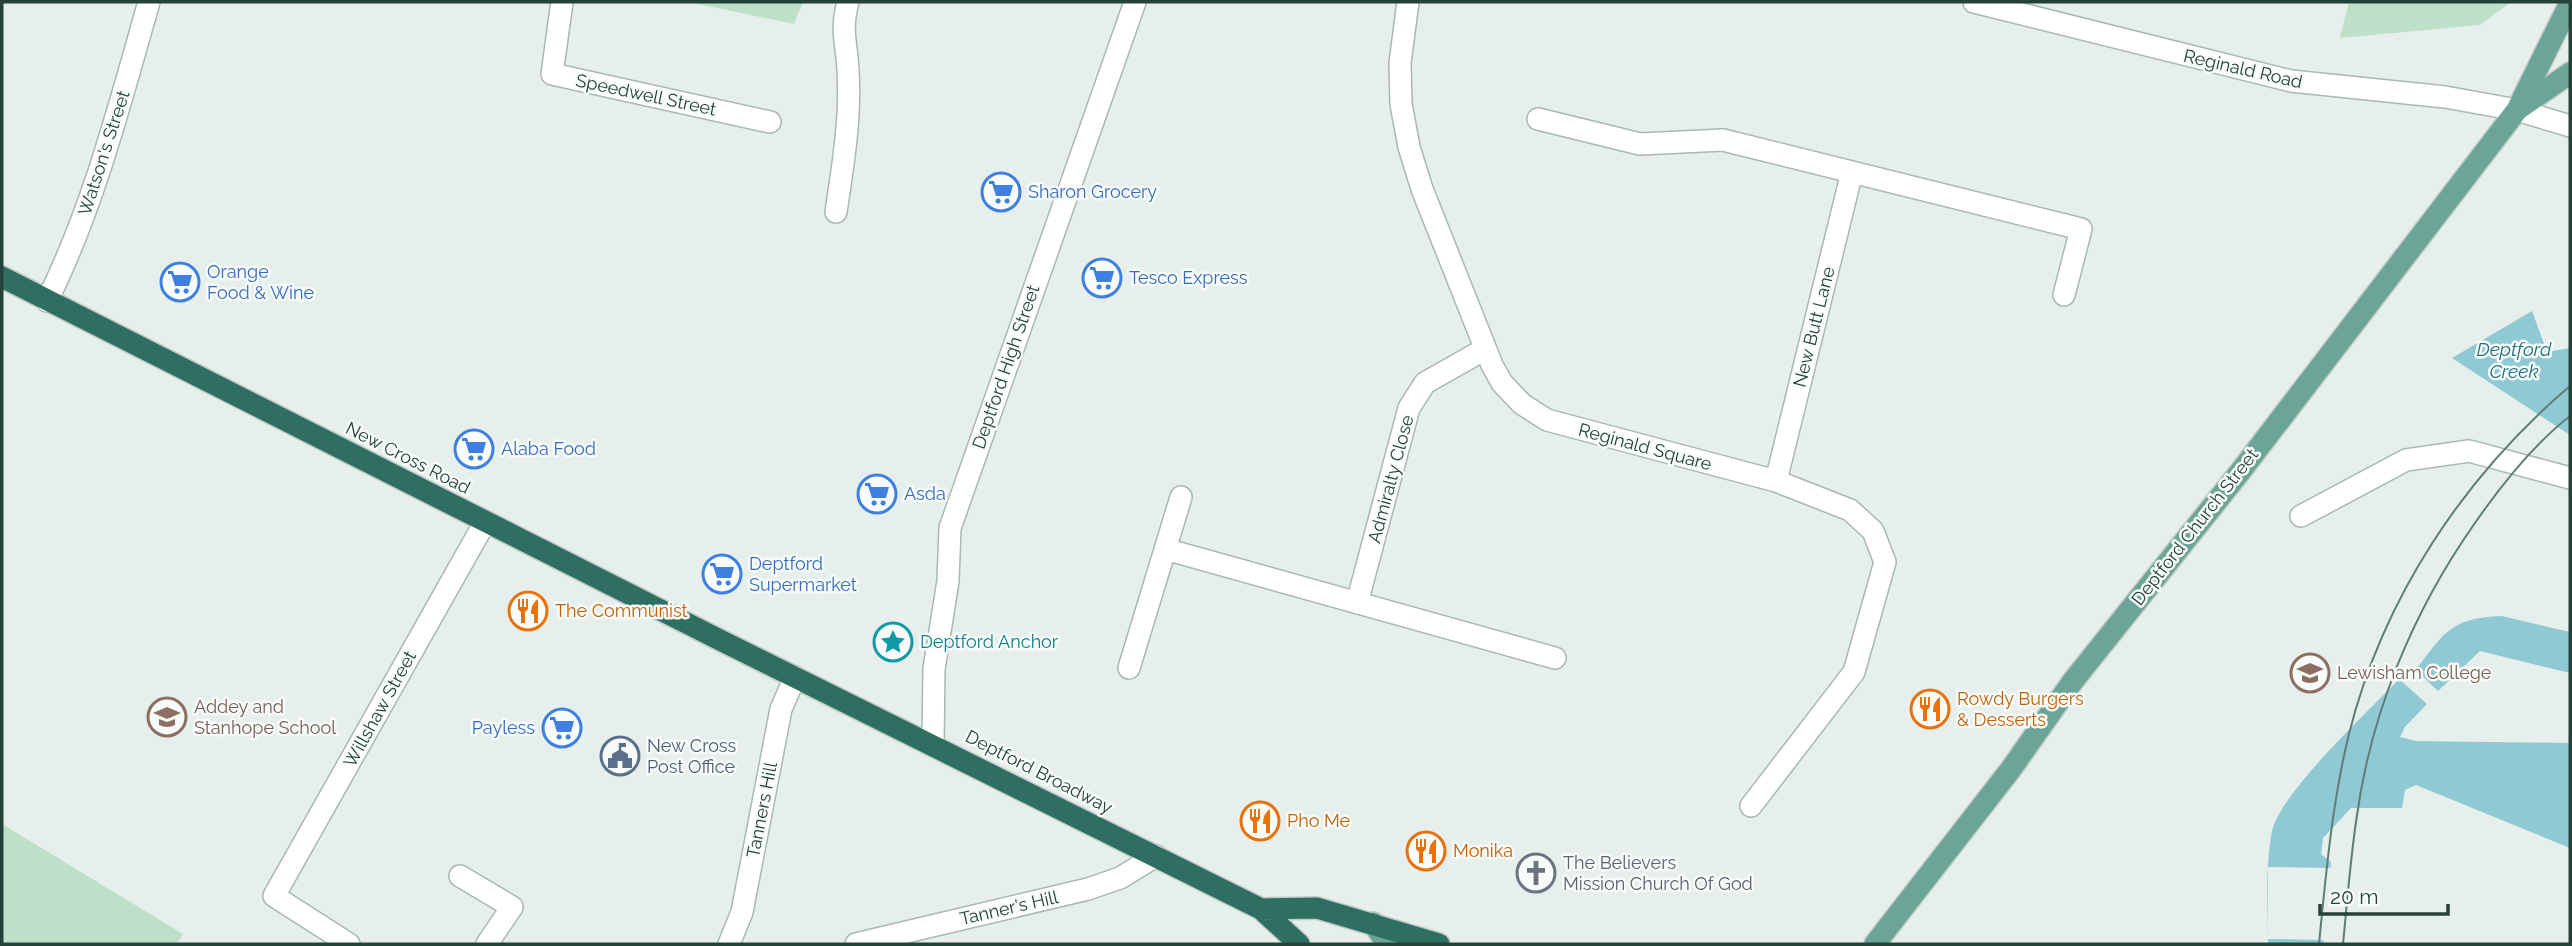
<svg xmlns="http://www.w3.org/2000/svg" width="2572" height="946" font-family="Raleway,sans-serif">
  <rect width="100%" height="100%" fill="#e6efeb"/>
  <path fill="#bfe0c8" d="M688 2H803L794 24Z
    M2349 2H2511L2480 25 2340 38Z
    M2 824 183 934 177 944H2Z"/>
  <path fill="#8ec9d4" d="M2532 311 2547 352 2570 348V435L2452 358Z
    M2502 616 2570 632V673L2480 651 2438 691 2416 670C2445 631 2452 618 2502 616Z
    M2399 679 2427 704 2405 727 2400 737 2416 741 2570 743V848L2416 785 2405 790 2402 808H2351L2323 838 2321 854 2331 862 2323 944H2268C2268 907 2265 868 2272 831 2281 792 2368 712 2399 679Z"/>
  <path fill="#e6efeb" d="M2268 867 2334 868 2327 940 2268 939Z"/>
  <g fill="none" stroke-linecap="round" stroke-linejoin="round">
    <defs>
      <path id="lane" d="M1538 119 1640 144 1723 140
        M2301 516 2406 460 2469 451 2570 478
        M460 876 512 907 487 944"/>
      <path id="street" d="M562 2 552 74 770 122
        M1408 2 1400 63 1401 104 1409 147 1422 189 1492 365 1502 383 1522 404 1547 420 1776 481 1850 510 1873 531 1885 562 1854 672 1751 806
        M1974 2 2291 81 2445 97 2517 110 2570 126
        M1723 140 2081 229 2064 295
        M836 212C843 165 851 118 848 71 847 42 840 32 848 2
        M47 301C94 206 120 103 149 2
        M1776 481 1852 172
        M1165 549 1555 658
        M1357 603 1409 408 1425 383 1485 349
        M1129 668 1181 497
        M933 744 934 669 948 581 950 528 1135 2
        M349 944 274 896 485 522
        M729 944 742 912 781 709 795 677
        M856 944 1088 889 1120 878 1156 856"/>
      <path id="primary" d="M2517 110 2570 3
        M1373 923 1387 944
        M1875 944 2011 769 2073 681 2240 472 2517 110 2570 73"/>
      <path id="highway" d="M2 277 718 639 1261 909 1299 944
        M1261 909 1317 908 1439 944"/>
    </defs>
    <use href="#lane" stroke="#a8b8b2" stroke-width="24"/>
    <use href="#street" stroke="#a8b8b2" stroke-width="24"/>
    <use href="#primary" stroke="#c2cac8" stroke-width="24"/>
    <use href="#highway" stroke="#c2cac8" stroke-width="24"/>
    <use href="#lane" stroke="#fff" stroke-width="21"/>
    <use href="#street" stroke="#fff" stroke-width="21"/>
    <use href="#primary" stroke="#6aa596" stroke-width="21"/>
    <use href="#highway" stroke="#2f6f62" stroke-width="21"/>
    <path stroke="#5f7d75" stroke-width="2" d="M2319 944C2326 874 2332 803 2349 734 2383 598 2464 476 2570 386
      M2343 944C2347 904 2350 863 2356 822 2370 714 2413 611 2475 523 2502 484 2533 445 2570 416"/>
  </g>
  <defs>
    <symbol id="supermarket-ring" viewBox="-11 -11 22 22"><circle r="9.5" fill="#f7fbf9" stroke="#3f7fe0" stroke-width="1.5"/><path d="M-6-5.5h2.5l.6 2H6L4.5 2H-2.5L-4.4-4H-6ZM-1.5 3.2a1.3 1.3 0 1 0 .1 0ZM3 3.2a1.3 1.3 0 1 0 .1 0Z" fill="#3f7fe0"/></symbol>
    <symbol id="restaurant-ring" viewBox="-11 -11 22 22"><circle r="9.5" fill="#f7fbf9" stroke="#e8710a" stroke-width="1.5"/><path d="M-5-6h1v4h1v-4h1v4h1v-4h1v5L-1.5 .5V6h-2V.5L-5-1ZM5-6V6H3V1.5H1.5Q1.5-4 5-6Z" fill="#e8710a"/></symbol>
    <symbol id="sight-ring" viewBox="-11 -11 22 22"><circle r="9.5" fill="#f7fbf9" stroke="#0f9aa8" stroke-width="1.5"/><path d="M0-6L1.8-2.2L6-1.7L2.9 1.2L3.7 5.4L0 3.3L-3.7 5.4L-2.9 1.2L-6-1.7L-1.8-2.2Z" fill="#0f9aa8"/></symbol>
    <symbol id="university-ring" viewBox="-11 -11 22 22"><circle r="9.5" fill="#f7fbf9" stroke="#8d6e63" stroke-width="1.5"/><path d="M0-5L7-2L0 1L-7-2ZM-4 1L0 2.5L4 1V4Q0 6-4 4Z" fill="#8d6e63"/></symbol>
    <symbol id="school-ring" viewBox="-11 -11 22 22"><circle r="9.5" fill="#f7fbf9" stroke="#8d6e63" stroke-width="1.5"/><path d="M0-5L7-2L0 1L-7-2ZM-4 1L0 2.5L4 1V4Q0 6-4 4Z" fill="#8d6e63"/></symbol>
    <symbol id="civic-ring" viewBox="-11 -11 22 22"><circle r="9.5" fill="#f7fbf9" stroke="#5c6f8a" stroke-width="1.5"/><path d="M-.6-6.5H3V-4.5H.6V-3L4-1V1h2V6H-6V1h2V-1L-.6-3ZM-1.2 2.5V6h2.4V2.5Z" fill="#5c6f8a"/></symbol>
    <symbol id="church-ring" viewBox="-11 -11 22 22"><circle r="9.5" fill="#f7fbf9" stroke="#6b7280" stroke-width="1.5"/><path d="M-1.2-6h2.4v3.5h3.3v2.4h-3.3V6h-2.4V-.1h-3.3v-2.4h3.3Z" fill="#6b7280"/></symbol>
  </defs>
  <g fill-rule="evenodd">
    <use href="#supermarket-ring" x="979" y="170" width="44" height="44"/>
    <use href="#supermarket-ring" x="1080" y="256" width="44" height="44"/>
    <use href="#supermarket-ring" x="158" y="260" width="44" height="44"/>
    <use href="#supermarket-ring" x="452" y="427" width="44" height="44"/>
    <use href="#supermarket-ring" x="855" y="472" width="44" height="44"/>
    <use href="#supermarket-ring" x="700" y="552" width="44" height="44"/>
    <use href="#restaurant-ring" x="506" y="589" width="44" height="44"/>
    <use href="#sight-ring" x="871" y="620" width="44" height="44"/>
    <use href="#university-ring" x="2288" y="651" width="44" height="44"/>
    <use href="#restaurant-ring" x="1908" y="687" width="44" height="44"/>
    <use href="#school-ring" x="145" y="695" width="44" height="44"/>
    <use href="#supermarket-ring" x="540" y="706" width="44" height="44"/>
    <use href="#civic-ring" x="598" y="734" width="44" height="44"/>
    <use href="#restaurant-ring" x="1238" y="799" width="44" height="44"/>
    <use href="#restaurant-ring" x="1404" y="829" width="44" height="44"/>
    <use href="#church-ring" x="1514" y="851" width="44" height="44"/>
  </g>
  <g text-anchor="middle" stroke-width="5" stroke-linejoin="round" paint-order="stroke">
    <g font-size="18" fill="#24423a" stroke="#f7fbf9">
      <text transform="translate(2243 69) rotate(13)" y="6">Reginald Road</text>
      <text transform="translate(646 95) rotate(12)" y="6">Speedwell Street</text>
      <text transform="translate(104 153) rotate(-72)" y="6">Watson's Street</text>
      <text transform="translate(1814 327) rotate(-76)" y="6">New Butt Lane</text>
      <text transform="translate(1006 367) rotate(-71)" y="6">Deptford High Street</text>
      <text transform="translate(1645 447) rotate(15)" y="6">Reginald Square</text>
      <text transform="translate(408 458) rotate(27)" y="6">New Cross Road</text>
      <text transform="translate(1391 479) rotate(-75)" y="6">Admiralty Close</text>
      <text transform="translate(2195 527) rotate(-52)" y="6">Deptford Church Street</text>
      <text transform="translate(380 709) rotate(-61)" y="6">Willshaw Street</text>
      <text transform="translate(1039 772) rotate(27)" y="6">Deptford Broadway</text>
      <text transform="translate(762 810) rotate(-79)" y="6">Tanners Hill</text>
      <text transform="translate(1009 908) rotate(-13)" y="6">Tanner's Hill</text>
    </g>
    <g font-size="18" fill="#366cbe" stroke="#f7fbf9" text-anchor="start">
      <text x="1028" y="198">Sharon Grocery</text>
      <text x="207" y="278">Orange<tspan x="207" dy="21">Food &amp; Wine</tspan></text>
      <text x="1129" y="284">Tesco Express</text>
      <text x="501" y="455">Alaba Food</text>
      <text x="904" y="500">Asda</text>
      <text x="749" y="570">Deptford<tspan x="749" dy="21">Supermarket</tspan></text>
      <text x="535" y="734" text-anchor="end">Payless</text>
    </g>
    <g font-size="18" fill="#c56008" stroke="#f7fbf9" text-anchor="start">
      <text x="555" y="617">The Communist</text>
      <text x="1957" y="705">Rowdy Burgers<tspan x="1957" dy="21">&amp; Desserts</tspan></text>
      <text x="1287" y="827">Pho Me</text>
      <text x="1453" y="857">Monika</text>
    </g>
    <g font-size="18" fill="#0d838f" stroke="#f7fbf9" text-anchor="start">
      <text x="920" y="648">Deptford Anchor</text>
    </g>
    <g font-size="18" fill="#785e54" stroke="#f7fbf9" text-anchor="start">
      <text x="2337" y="679">Lewisham College</text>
      <text x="194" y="713">Addey and<tspan x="194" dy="21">Stanhope School</tspan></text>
    </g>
    <g font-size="18" fill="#4e5e75" stroke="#f7fbf9" text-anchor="start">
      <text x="647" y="752">New Cross<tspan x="647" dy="21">Post Office</tspan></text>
    </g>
    <g font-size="18" fill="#5b616d" stroke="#f7fbf9" text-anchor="start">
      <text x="1563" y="869">The Believers<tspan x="1563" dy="21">Mission Church Of God</tspan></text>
    </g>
    <g font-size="19" font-style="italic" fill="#1c6f80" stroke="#f7fbf9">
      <text x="2514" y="356">Deptford<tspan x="2514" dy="22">Creek</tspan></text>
    </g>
  </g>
  <rect width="2572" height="946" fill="none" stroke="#24423a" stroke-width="7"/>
  <path d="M2320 904v10h128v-10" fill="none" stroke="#24423a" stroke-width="3.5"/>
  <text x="2330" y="904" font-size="21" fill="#24423a" stroke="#f7fbf9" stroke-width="5" paint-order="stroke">20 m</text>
</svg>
